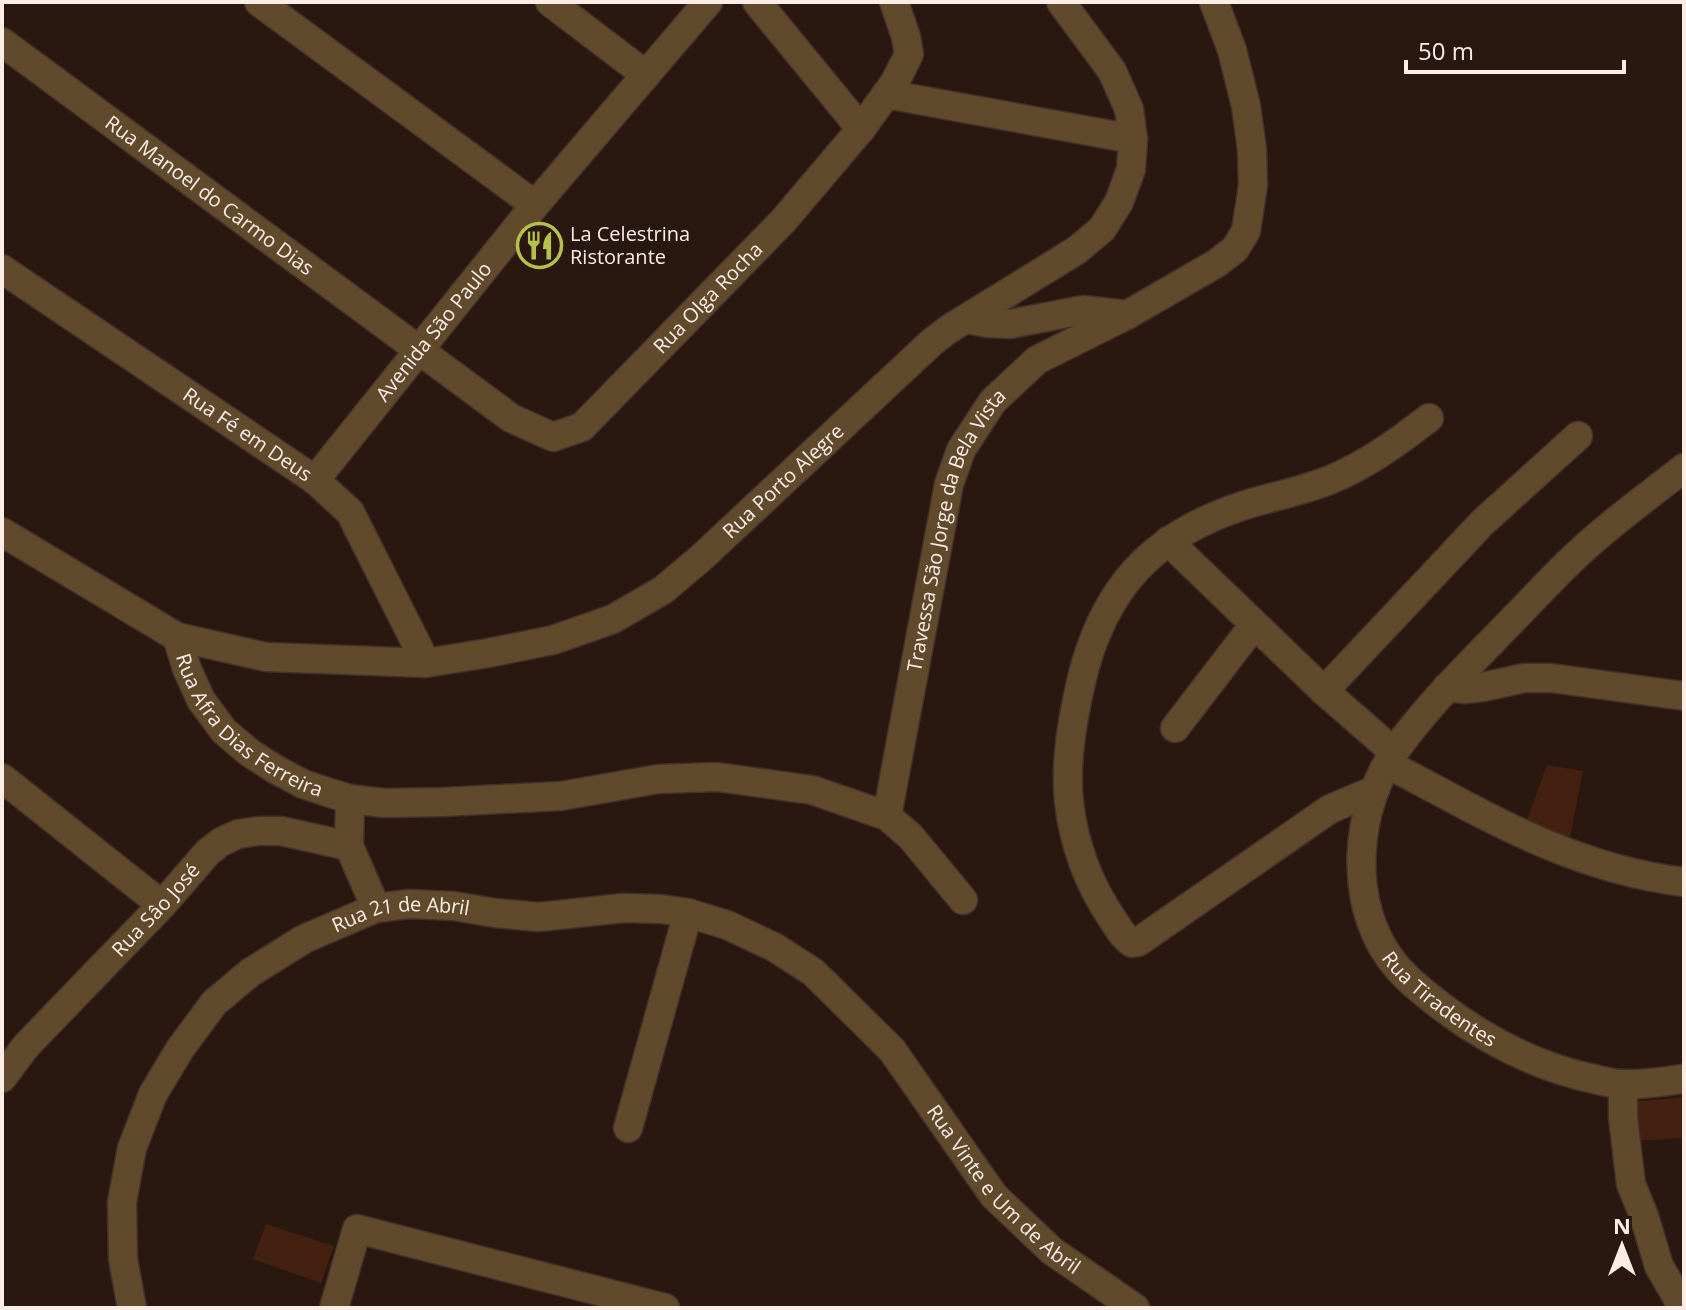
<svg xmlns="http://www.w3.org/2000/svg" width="1686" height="1310" font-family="'Open Sans',sans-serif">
  <rect width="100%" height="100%" fill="#291710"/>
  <path fill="#442010" d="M1547 765 1583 771 1570 837 1526 822Z
    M1684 1097V1138L1631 1141V1102Z
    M266 1224 334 1246 321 1283 253 1259Z"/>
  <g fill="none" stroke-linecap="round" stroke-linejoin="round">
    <defs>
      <g id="minor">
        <path d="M259 2 535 205"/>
        <path d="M550 2 646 75"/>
        <path d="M757 2 861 129"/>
        <path id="s1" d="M2 42 511 418 553 437 582 427 783 221 861 129 895 82 909 54 906 37 894 2"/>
        <path d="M886 94 1133 139"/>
        <path id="s2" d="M2 269 315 480 350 512 426 663"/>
        <path d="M966 319 988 323 1010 324 1083 310 1127 315 1217 263 1235 249 1246 231 1253 185 1252 150 1246 106 1232 50 1214 2"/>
        <path id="s3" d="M1684 468C1643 500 1600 531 1563 568 1540 591 1518 615 1495 638 1460 674 1424 710 1395 751 1355 809 1348 898 1389 957 1403 977 1423 992 1442 1007 1487 1041 1538 1067 1594 1079 1603 1081 1614 1084 1624 1084 1643 1085 1664 1081 1684 1079"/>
        <path id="s4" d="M315 480 535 205 708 2"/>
        <path id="s5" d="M2 532 177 637 187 669 201 700 224 731 250 753 275 769 303 784 327 792 350 799 384 803 443 802 561 796 658 779 717 777 812 790 887 816 911 837 963 900"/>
        <path d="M1168 541 1324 691 1394 752"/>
        <path id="s6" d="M177 637 266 657 426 663 488 653 553 640 613 619 663 590 701 558 932 342 949 329 1077 250 1102 229 1119 202 1131 169 1133 139 1129 109 1112 71 1061 2"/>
        <path d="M1447 687 1465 689 1483 687 1524 678H1551L1684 696"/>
        <path d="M1324 691 1483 522 1578 436"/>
        <path d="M1175 728 1254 625"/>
        <path d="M1388 764C1484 815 1573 869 1684 882"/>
        <path d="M2 778 162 905"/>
        <path d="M1375 790 1330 809 1138 942 1132 943C1124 938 1119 929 1113 920 1089 885 1074 845 1069 802 1065 762 1072 722 1081 682 1103 588 1152 535 1245 505 1274 496 1304 491 1332 479 1368 464 1399 441 1429 418"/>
        <path d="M350 799 349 846 376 908"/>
        <path id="s7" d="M887 816 949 484 961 450 993 401 1037 360 1127 315"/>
        <path id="s8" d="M2 1078 26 1046 162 905 208 852 221 842 238 834 259 831H281L349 846"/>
        <path d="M1623 1084V1118L1631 1184 1644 1216 1659 1266 1678 1299 1680 1308"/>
        <path d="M628 1128 688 913"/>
        <path id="s9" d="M132 1308 123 1259 122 1202 132 1148 153 1094 180 1049 214 1003 251 972 304 939 376 908 409 904 454 906 495 913 539 917 623 908 661 909 688 913 727 925 774 947 813 972 892 1050 994 1196 1052 1251 1135 1308"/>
        <path d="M334 1308 357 1229 665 1308"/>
      </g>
    </defs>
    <use href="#minor" stroke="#42312a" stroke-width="31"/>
    <use href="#minor" stroke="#604a2b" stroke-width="28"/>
  </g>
  <defs>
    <symbol id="restaurant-ring" viewBox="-11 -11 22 22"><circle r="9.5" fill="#291710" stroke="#b5c249" stroke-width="1.5"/><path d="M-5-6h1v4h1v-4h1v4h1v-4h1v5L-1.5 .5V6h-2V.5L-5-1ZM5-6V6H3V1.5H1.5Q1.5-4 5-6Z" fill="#b5c249"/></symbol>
  </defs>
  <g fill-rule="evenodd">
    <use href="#restaurant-ring" x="514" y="220" width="51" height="51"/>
  </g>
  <g text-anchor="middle" stroke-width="7" stroke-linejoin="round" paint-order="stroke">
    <g font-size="20" fill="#faede8" stroke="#291710">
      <text dy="7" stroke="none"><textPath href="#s1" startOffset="258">Rua Manoel do Carmo Dias</textPath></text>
      <text dy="7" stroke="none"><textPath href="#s1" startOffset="890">Rua Olga Rocha</textPath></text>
      <text dy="7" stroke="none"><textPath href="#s4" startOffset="190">Avenida São Paulo</textPath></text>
      <text dy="7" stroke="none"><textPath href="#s2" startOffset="296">Rua Fé em Deus</textPath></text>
      <text dy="7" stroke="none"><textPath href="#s6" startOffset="664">Rua Porto Alegre</textPath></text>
      <text dy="7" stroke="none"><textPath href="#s7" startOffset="296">Travessa São Jorge da Bela Vista</textPath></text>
      <text dy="7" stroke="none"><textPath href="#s5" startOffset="324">Rua Afra Dias Ferreira</textPath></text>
      <text dy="7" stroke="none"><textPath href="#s8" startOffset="228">Rua Sâo José</textPath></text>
      <text dy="7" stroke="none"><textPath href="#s9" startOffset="542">Rua 21 de Abril</textPath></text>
      <text dy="7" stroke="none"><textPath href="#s3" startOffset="690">Rua Tiradentes</textPath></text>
      <text dy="7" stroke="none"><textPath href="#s9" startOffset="1262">Rua Vinte e Um de Abril</textPath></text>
    </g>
    <g font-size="20" fill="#faede8" stroke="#291710" text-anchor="start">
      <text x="570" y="241">La Celestrina<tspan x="570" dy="23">Ristorante</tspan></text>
    </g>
  </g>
  <rect width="1686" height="1310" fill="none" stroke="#faede8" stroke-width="8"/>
  <g transform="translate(1622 1246)" stroke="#291710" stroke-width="6" paint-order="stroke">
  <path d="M0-6L14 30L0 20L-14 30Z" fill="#faede8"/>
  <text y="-12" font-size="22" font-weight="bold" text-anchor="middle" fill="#faede8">N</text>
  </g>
  <path d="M1406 60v12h218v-12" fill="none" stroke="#faede8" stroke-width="4"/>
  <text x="1418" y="60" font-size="24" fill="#faede8" stroke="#291710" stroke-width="6" paint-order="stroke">50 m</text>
</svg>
